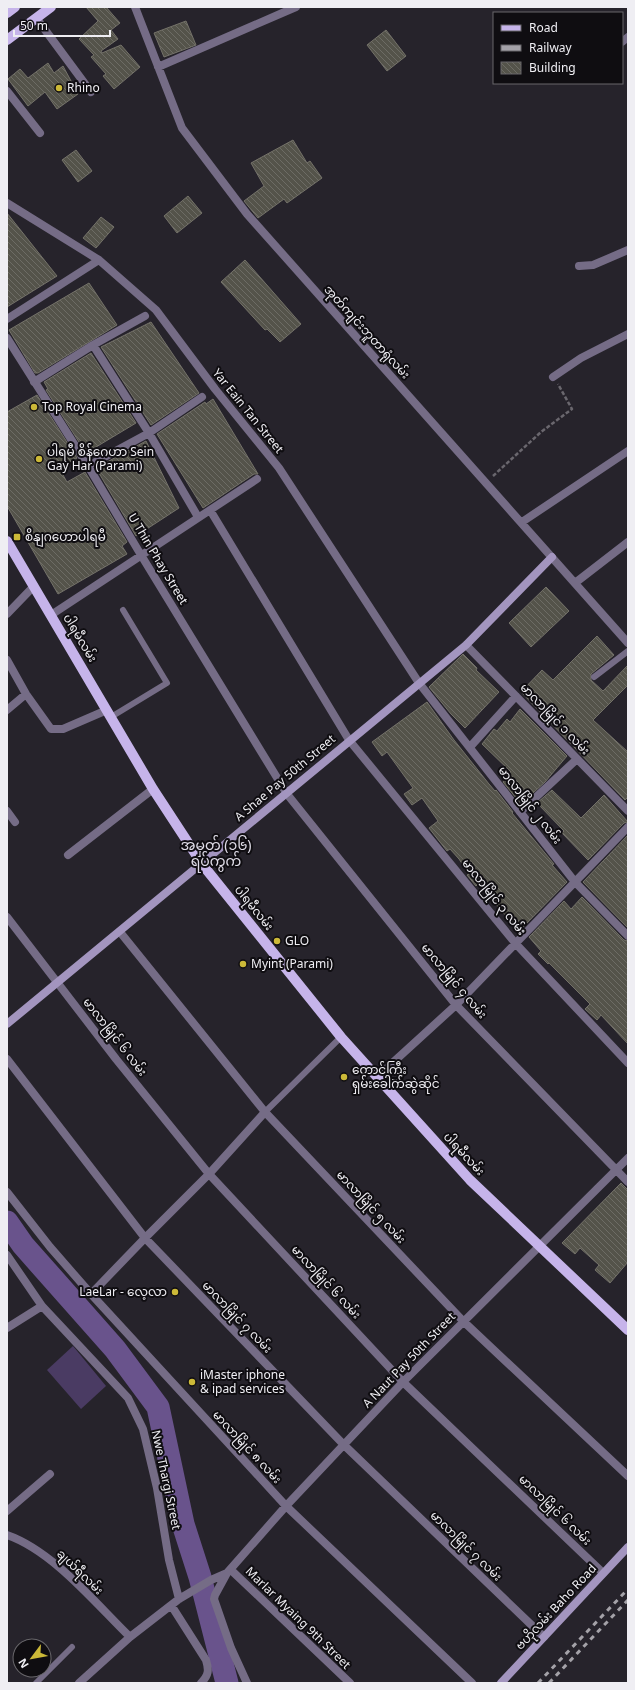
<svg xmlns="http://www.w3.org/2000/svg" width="635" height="1690" font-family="'Noto Sans','Noto Sans Myanmar',sans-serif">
  <defs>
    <pattern id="building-back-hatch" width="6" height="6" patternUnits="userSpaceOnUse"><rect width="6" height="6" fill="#54534a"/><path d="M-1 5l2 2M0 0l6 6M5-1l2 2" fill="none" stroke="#6d6c65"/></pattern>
  </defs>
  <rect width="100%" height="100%" fill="#26232b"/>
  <path fill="#4a3b63" d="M73 1346 106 1386 81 1409 47 1370Z"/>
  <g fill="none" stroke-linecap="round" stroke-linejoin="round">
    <path stroke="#69538c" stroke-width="23" d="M7 1222 23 1245 115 1349 158 1407 183 1524 200 1577 227 1683"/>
  </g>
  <path fill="url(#building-back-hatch)" stroke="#747269" d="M86 7H106L120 23 111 30 118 39 101 51 102 53 121 45 140 67 114 89 103 76 106 74 91 57 94 55 79 39 98 21Z
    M186 21 196 45 164 57 154 33Z
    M386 30 406 56 387 71 367 45Z
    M48 63 54 73 63 66 78 94 57 109 45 92 28 106 8 79 20 69 28 78Z
    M293 140 307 163 310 161 322 178 287 203 284 199 258 218 244 201 264 186 251 163Z
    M76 150 92 171 78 182 62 160Z
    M188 196 202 213 177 233 164 216Z
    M7 213 57 276 7 307Z
    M101 217 114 227 96 248 83 238Z
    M245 260 301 324 280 342 267 329 265 330 221 282Z
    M89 283 117 325 38 373H35L9 330Z
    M151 322 199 393 151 425 101 347Z
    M91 353 136 423 86 453 46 390 48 389 44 382Z
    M37 395 77 458 59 468 67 482 85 472 127 542 122 546 127 554 58 594 7 506V412Z
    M213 399 258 474H254L203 508 157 434 205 402 206 404Z
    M146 441 179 508 136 536 96 468Z
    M546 587 569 611 531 647 509 623Z
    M597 636 614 655 591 674V680L603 691 628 665V685L593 720 628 752V797L625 800 521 692 542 670 553 680Z
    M463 654 477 668 476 670 499 692 465 728 451 714 429 687Z
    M427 702 454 740 489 784 495 791 496 790 513 812 512 813 554 864 552 865 567 882 522 928 521 926 517 929 478 884 476 886 467 875 469 874 459 859 450 849 447 851 429 828 438 821 429 808 422 798 412 805 404 794 413 788 387 752 382 756 372 742Z
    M520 709 567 756 545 782 521 804 503 782 511 772 482 744 494 729 497 731 507 719 510 722Z
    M552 790 581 818 604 795 628 822 624 823 588 860 562 833 564 831 537 803Z
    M628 835V928L583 882Z
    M582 897 624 940 628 941V1044L601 1015 597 1020 585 1009 590 1004 549 963 548 964 538 954 541 951 529 937 564 901 571 909Z
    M621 1183 628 1190V1262L610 1283 595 1270 599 1265 580 1248 575 1254 562 1243Z"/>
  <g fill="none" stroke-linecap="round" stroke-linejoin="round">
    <path stroke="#6a676e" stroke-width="2.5" stroke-dasharray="4 2" stroke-linecap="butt" d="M493 476 541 432 572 409 558 384"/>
    <path stroke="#756c86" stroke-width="6" d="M594 677 628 651
      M111 717 167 683 123 610
      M265 1112 341 1037
      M36 1683 72 1647"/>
    <path stroke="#756c86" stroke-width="8" d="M135 7 182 128 247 214 628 643
      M37 19 91 92
      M622 42 628 37
      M158 67 296 7
      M7 91 40 133
      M7 203 99 260 156 310 215 389 279 468 419 683 575 882 628 936
      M579 266 593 265 628 250
      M7 319 99 260
      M7 338 88 466 141 555 287 794 456 1005 628 1182
      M93 345 149 433 198 517
      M553 377 581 358 628 334
      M34 382 93 345 145 316
      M88 466 149 433 202 397
      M210 510 349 740 516 944 628 1063
      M522 522 628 451
      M575 583 628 542
      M7 614 34 586
      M51 615 257 479
      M466 645 628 811
      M7 660 26 694 51 729H63L107 710
      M7 710 26 694
      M470 747 516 696
      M7 811 15 822
      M520 812 577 759
      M68 855 153 789
      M7 917 116 1059 209 1174 403 1382 603 1573
      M120 932 265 1112 463 1321 628 1476
      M7 1059 145 1238 344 1445 544 1637
      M377 1077 456 1005 628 827
      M7 1192 50 1247 91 1294 286 1506 472 1683
      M7 1255 42 1306 128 1398 143 1429 157 1488 169 1560 179 1599
      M91 1294 145 1238 209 1174 265 1112
      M7 1328 42 1306
      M7 1511 50 1474
      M7 1535C53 1551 95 1603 130 1637
      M231 1570 350 1683
      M227 1573 215 1595 214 1599 231 1648 247 1683
      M171 1605 206 1660C209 1670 209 1675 201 1683
      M79 1683 130 1637 179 1599 211 1580 227 1573 286 1506 403 1382 628 1158"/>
    <path stroke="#a395bf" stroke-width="8" d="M7 1024 466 645 552 557
      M501 1683 628 1547"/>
    <path stroke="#c6b4ea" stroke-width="10" d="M7 13 15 7
      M7 40 51 7
      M7 541 153 789 202 864 341 1037 470 1180 628 1330"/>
    <path stroke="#a4a2a8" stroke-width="3" stroke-dasharray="5 5" stroke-linecap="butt" d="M538 1683 628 1589
      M549 1683 628 1600"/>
  </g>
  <g fill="#ccb938" stroke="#0f0d11" stroke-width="1.5">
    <circle cx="59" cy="88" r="4"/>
    <circle cx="34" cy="407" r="4"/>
    <circle cx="39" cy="459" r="4"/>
    <rect x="13" y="533" width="8" height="8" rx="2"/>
    <circle cx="277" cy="941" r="4"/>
    <circle cx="243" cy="964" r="4"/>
    <circle cx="344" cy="1077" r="4"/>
    <circle cx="175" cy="1292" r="4"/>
    <circle cx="192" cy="1382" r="4"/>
  </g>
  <g text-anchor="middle" stroke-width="4" stroke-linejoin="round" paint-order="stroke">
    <g font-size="12" fill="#efeef3" stroke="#0f0d11" text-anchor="start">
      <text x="67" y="92">Rhino</text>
      <text x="42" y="411">Top Royal Cinema</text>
      <text x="47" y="456">ပါရမီ စိန်ဂေဟာ Sein<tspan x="47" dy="14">Gay Har (Parami)</tspan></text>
      <text x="25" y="541">စိနျဂဟောပါရမီ</text>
      <text x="285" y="945">GLO</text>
      <text x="251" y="968">Myint (Parami)</text>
      <text x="352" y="1074">တောင်ကြီး<tspan x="352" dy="14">ရှမ်းခေါက်ဆွဲဆိုင်</tspan></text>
      <text x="167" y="1296" text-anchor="end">LaeLar - လေ့လာ</text>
      <text x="200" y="1379">iMaster iphone<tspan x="200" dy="14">&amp; ipad services</tspan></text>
    </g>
    <g font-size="12" fill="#efeef3" stroke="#0f0d11">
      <text transform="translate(367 332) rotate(48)" y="4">အုတ်ကျင်းဘူတာရုံလမ်း</text>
      <text transform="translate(248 411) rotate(51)" y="4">Yar Eain Tan Street</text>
      <text transform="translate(158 559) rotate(59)" y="4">U Thin Phay Street</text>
      <text transform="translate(80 638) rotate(59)" y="4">ပါရမီလမ်း</text>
      <text transform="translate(555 719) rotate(46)" y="4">မာလာမြိုင် ၁ လမ်း</text>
      <text transform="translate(285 778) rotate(-40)" y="4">A Shae Pay 50th Street</text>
      <text transform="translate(530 805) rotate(52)" y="4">မာလာမြိုင် ၂ လမ်း</text>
      <text transform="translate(494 897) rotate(51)" y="4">မာလာမြိုင် ၃ လမ်း</text>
      <text transform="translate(254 908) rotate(51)" y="4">ပါရမီလမ်း</text>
      <text transform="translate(454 981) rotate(50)" y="4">မာလာမြိုင် ၄ လမ်း</text>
      <text transform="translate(115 1037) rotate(52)" y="4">မာလာမြိုင် ၆ လမ်း</text>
      <text transform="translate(464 1154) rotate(47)" y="4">ပါရမီလမ်း</text>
      <text transform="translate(371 1207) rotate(47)" y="4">မာလာမြိုင် ၅ လမ်း</text>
      <text transform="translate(326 1282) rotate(47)" y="4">မာလာမြိုင် ၆ လမ်း</text>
      <text transform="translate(237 1317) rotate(46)" y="4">မာလာမြိုင် ၇ လမ်း</text>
      <text transform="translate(409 1360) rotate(-46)" y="4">A Naut Pay 50th Street</text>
      <text transform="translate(247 1447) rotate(47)" y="4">မာလာမြိုင် ၈ လမ်း</text>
      <text transform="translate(166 1480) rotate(78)" y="4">Nwe Thargi Street</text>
      <text transform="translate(555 1510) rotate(44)" y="4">မာလာမြိုင် ၆ လမ်း</text>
      <text transform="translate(466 1546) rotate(44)" y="4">မာလာမြိုင် ၇ လမ်း</text>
      <text transform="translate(80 1572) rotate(44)" y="4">ချယ်ရီလမ်း</text>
      <text transform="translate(556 1607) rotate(-47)" y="4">ဗဟိုလမ်း Baho Road</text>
      <text transform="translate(298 1618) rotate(44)" y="4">Marlar Myaing 9th Street</text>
    </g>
    <g font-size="14" fill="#e0dde8" stroke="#0f0d11">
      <text x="216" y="850">အမှတ် (၁၆)<tspan x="216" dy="16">ရပ်ကွက်</tspan></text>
    </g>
  </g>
  <rect width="635" height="1690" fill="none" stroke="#efeef3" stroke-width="16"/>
  <rect x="493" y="12" width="130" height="72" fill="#0f0d11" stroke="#69676b"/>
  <rect x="501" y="25" width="20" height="6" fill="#c6b4ea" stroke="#69676b"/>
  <text x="529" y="32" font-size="12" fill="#efeef3">Road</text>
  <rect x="501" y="45" width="20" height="6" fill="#a4a2a8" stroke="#69676b"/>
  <text x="529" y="52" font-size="12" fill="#efeef3">Railway</text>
  <rect x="501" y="62" width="20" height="12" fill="url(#building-back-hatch)" stroke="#69676b"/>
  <text x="529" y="72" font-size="12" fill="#efeef3">Building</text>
  <g transform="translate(32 1658) rotate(238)"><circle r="19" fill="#0f0d11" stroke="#69676b"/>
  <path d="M0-3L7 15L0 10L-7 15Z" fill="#ccb938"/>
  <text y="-6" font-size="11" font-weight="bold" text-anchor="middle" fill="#efeef3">N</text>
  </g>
  <path d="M14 30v6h96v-6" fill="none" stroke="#efeef3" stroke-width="2"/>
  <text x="20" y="30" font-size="12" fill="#efeef3" stroke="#0f0d11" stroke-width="3" paint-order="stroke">50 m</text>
</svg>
